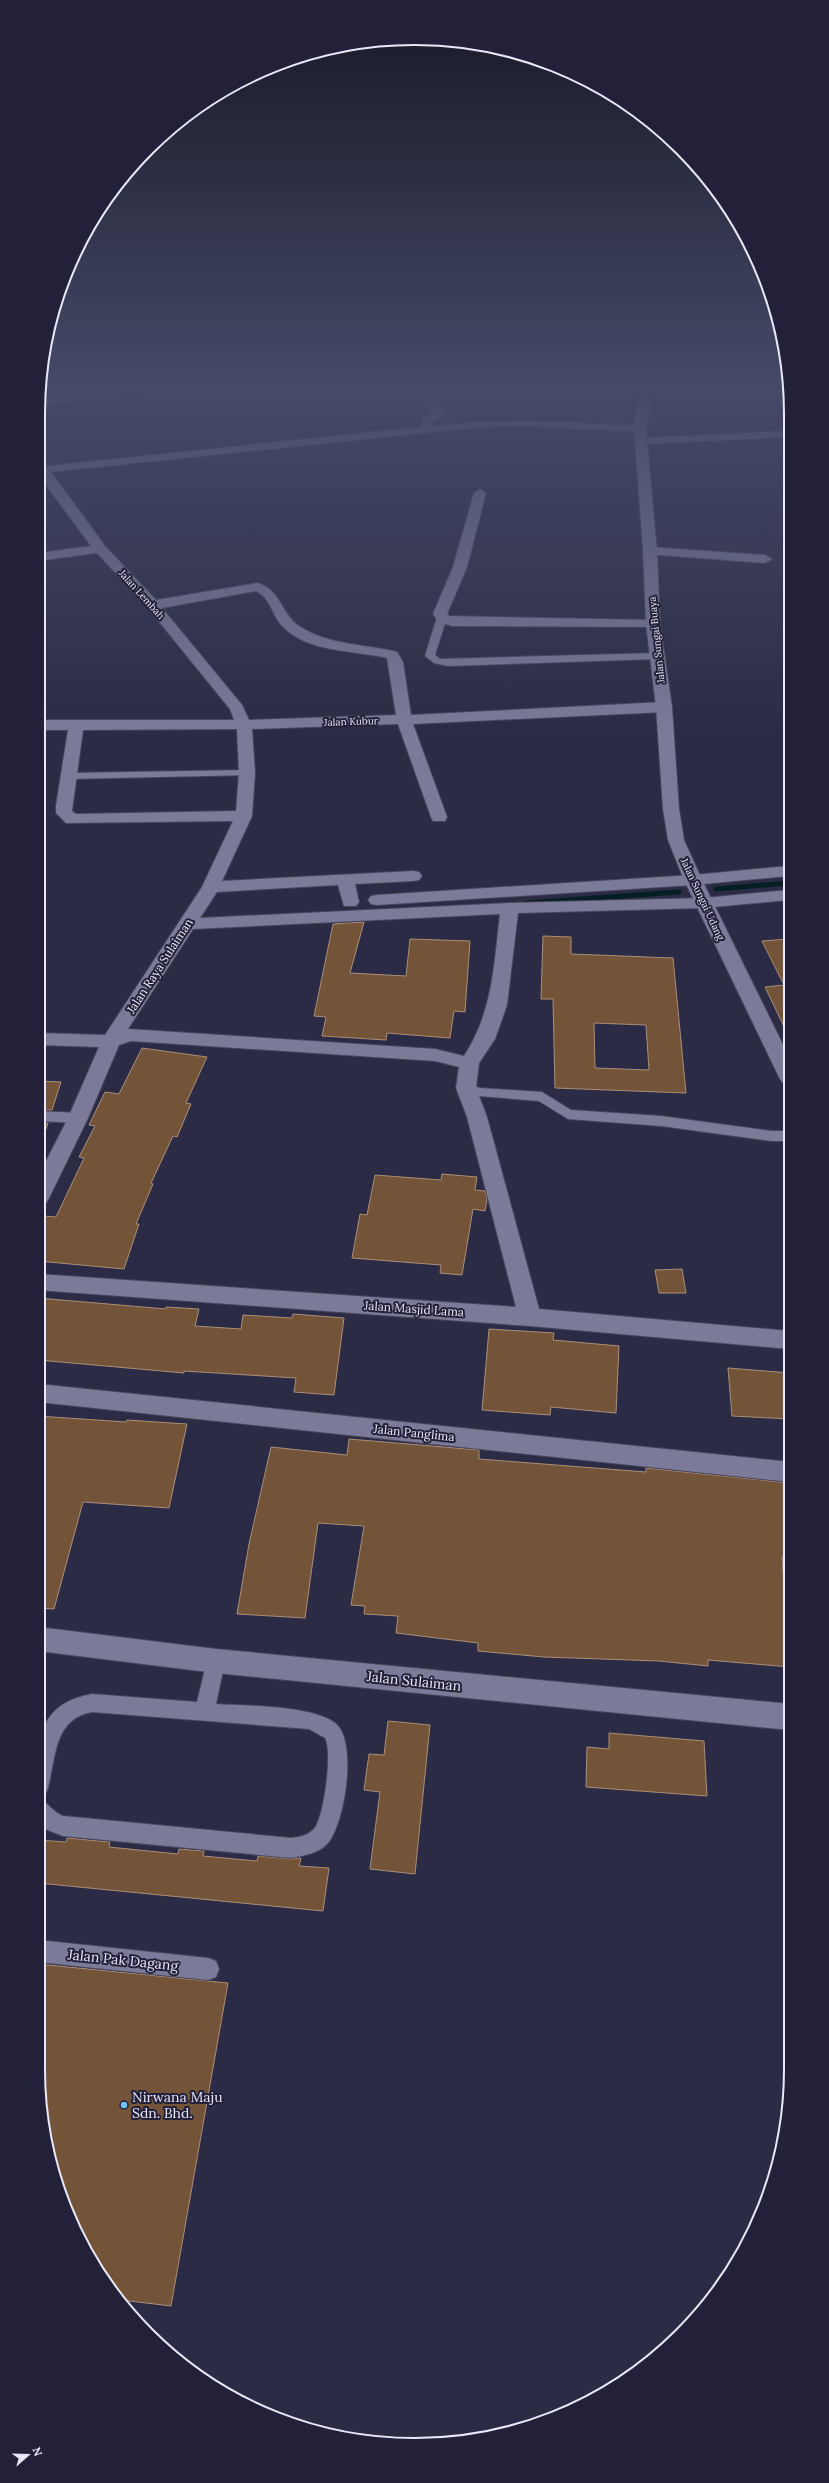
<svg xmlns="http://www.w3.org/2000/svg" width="829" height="2483" font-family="Lora,serif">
  <rect width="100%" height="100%" fill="#2c2b45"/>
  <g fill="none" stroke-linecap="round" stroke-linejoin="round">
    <path stroke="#041f24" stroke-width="5" d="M716 889 789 883
      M526 903 679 892"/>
  </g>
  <path fill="#735439" stroke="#ab8f79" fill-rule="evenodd" d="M364 922 350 973 406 976 410 939 470 941 465 1012 454 1011 450 1038 387 1033 386 1040 322 1036 326 1017 314 1016 333 924Z
    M543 936 571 937V954L673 958 686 1093 555 1088 553 999H541ZM594 1023 646 1025 649 1070 595 1068Z
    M789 939V1037L765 987 784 985 762 941Z
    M142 1048 207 1057 186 1103 191 1104 177 1137 173 1136 151 1183 153 1184 136 1224H139L124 1269 38 1261V1232L44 1216 56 1217 84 1158 79 1157 95 1126 89 1125 105 1092 119 1094Z
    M38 1081 61 1082 52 1110H38Z
    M38 1122 48 1123 42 1141 38 1140Z
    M442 1174 477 1177 475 1190 485 1191 487 1200 485 1211 473 1209 462 1275 440 1273 441 1265 352 1258 360 1214 367 1215 375 1175 441 1180Z
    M682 1269 686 1293H659L655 1270Z
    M38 1298 166 1309V1307L199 1309 195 1326 241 1329 243 1315 292 1318 293 1314 344 1318 334 1395 294 1392 296 1378 184 1371V1373L38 1360Z
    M489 1329 554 1333 553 1340 619 1346 616 1413 551 1407 550 1415 482 1410Z
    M728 1368 790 1373V1419L732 1416Z
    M38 1416 126 1422 127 1420 187 1424 169 1508 83 1502 54 1609 38 1608Z
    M349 1439 479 1450V1459L646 1472V1468L790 1483V1557L782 1556 790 1667 708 1660V1666L659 1661 544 1657 478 1651V1643L396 1633 398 1616 364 1614 365 1606 351 1605 364 1526 318 1523 305 1618 237 1614 249 1544 271 1447 347 1455Z
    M388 1721 430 1725 415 1874 370 1869 380 1792 364 1790 369 1754 384 1755Z
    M609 1733 704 1741 707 1796 586 1787 587 1747 609 1749Z
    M67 1838 110 1842 109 1847 178 1854 179 1849 204 1851 203 1856 257 1861 258 1856 291 1859 301 1858 299 1866 329 1868 323 1911 38 1883V1840L66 1842Z
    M38 1964 228 1983 171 2306 121 2300 67 2212 45 2142 38 2068Z"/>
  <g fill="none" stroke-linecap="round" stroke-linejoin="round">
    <defs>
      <path id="lane" d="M442 614 447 617 435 655 440 659 657 653 662 656 657 659 448 666 434 663 425 656 437 617Z
        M247 770 251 771V775L68 779 63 776 68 773Z
        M466 1084 480 1088 542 1092 571 1110 661 1116 772 1131H789V1141H772L661 1126 568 1119 539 1101 479 1096 461 1091 459 1088Z
        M38 1111 78 1113 85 1118 78 1123 38 1121Z
        M216 1653 223 1655 225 1661 216 1704C247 1706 311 1705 335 1723 358 1740 345 1825 327 1844 319 1853 303 1856 291 1858L63 1836 40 1827 38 1798C49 1803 52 1812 63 1816L291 1838C300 1837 307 1836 314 1829 324 1818 333 1751 325 1738L309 1729 92 1712C54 1719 56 1756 48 1788L45 1795 38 1797C38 1748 32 1705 92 1694L197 1702 207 1661 209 1655Z
        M38 1940 208 1958 216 1961 219 1969 216 1977 208 1980 38 1962Z"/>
      <path id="street" d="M135 387H171L166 390 39 405 40 399Z
        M406 387H417L443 408 444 414 433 421V426C504 418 569 422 640 426L646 429 640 432 526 426 482 427 51 472 105 546 156 600 257 583C281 589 280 613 299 626 327 645 365 644 397 652L403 662 411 715 664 702 672 707 664 712 413 724 447 817 445 821H433L431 817 398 724 252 729 255 773 252 816 222 881 413 871 419 872 422 876 419 880 413 881 355 884 359 902 356 906H344L338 885 217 892 200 918 510 903 704 898 789 890V900L704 908 518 913 507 1005 495 1039 479 1063 476 1088 487 1117 539 1309 790 1331V1349L530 1326 38 1290V1274L516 1307 467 1117 456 1088 459 1067 435 1061 131 1041 119 1045 88 1118 49 1198 46 1203 38 1206V1177L68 1118 99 1047 38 1045V1033L105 1035 202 887 233 821 66 823 56 813V806L68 730H38V720H234L230 709 148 608 97 553 38 561V553L91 546 38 474V459L42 460 46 466 421 427 423 418 433 411 412 396ZM256 591C271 598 272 616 283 627 309 653 354 650 387 658L396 715 249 720 242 705 162 608ZM237 729 239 773 236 811 76 814 72 811 83 730ZM500 914C494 964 493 1012 464 1056L435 1049 128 1029 193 929Z
        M788 431V437L642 444 636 441 642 438Z
        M480 489 486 493 467 567 447 614 449 616 653 620 658 621 660 624 658 627 452 626 439 622 433 614 453 567 474 493Z
        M650 547 765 555 772 559 765 563 645 554 643 551Z
        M789 866V876L693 885 377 905 371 904 368 900 371 896 377 895 693 875Z
        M38 1384 790 1462V1482L38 1402Z
        M38 1627 216 1649 790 1704V1730L216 1673 38 1651Z"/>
      <path id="secondary" d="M640 387H651L646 429 657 551 660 624 672 707 679 809 684 840 702 880 789 1057V1083L782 1082 779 1077 684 880 668 840 663 809 656 707 646 624 643 551 634 429Z"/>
    </defs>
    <use href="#lane" stroke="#48465c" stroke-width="2"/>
    <use href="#street" stroke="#48465c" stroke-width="2"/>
    <use href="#secondary" stroke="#48465c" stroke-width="2"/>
    <use href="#lane" fill="#7b7b99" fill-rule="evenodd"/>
    <use href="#street" fill="#7b7b99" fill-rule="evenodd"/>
    <use href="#secondary" fill="#7b7b99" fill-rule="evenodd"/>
  </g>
  <linearGradient id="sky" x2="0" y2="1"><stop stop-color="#181826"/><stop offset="0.53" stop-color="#454a68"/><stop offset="1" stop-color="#454a68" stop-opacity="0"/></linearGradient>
  <rect width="829" height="735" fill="url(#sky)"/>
  <circle fill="#6ec2f3" stroke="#23213a" stroke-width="1.5" cx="124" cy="2105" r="4"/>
  <g text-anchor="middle" stroke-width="4" stroke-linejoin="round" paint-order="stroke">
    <g font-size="10" fill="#e8e8f9" stroke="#23213a">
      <text transform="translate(142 594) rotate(48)" y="4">Jalan Lembah</text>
      <text transform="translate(656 640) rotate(-96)" y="4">Jalan Sungai Buaya</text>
      <text transform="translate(351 721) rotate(-2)" y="4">Jalan Kubur</text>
      <text transform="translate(703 899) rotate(65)" y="4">Jalan Sungai Udang</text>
    </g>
    <g font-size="12" fill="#e8e8f9" stroke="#23213a">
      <text transform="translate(160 966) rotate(-57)" y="4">Jalan Raya Sulaiman</text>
      <text transform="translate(414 1309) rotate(4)" y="4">Jalan Masjid Lama</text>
      <text transform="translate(414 1433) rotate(6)" y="4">Jalan Panglima</text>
    </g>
    <g font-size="14" fill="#e8e8f9" stroke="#23213a">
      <text transform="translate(414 1681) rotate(6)" y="5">Jalan Sulaiman</text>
      <text transform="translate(123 1960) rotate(6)" y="5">Jalan Pak Dagang</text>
    </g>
    <g font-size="14" fill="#e8e8f9" stroke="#23213a" text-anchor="start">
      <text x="132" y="2102">Nirwana Maju<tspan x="132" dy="16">Sdn. Bhd.</tspan></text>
    </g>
  </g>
  <path d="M0 0H829V2483H0ZM414 45H415A369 369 0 0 1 784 414V2069A369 369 0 0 1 415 2438H414A369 369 0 0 1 45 2069V414A369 369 0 0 1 414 45Z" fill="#23213a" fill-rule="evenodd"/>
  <path fill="none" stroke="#e8e8f9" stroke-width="2" d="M414 45H415A369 369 0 0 1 784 414V2069A369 369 0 0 1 415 2438H414A369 369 0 0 1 45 2069V414A369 369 0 0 1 414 45Z"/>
  <g transform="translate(28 2455) rotate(70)" stroke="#23213a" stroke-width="3" paint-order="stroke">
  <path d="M0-3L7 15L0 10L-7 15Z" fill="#e8e8f9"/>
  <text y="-6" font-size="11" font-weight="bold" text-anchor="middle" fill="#e8e8f9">N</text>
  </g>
</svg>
